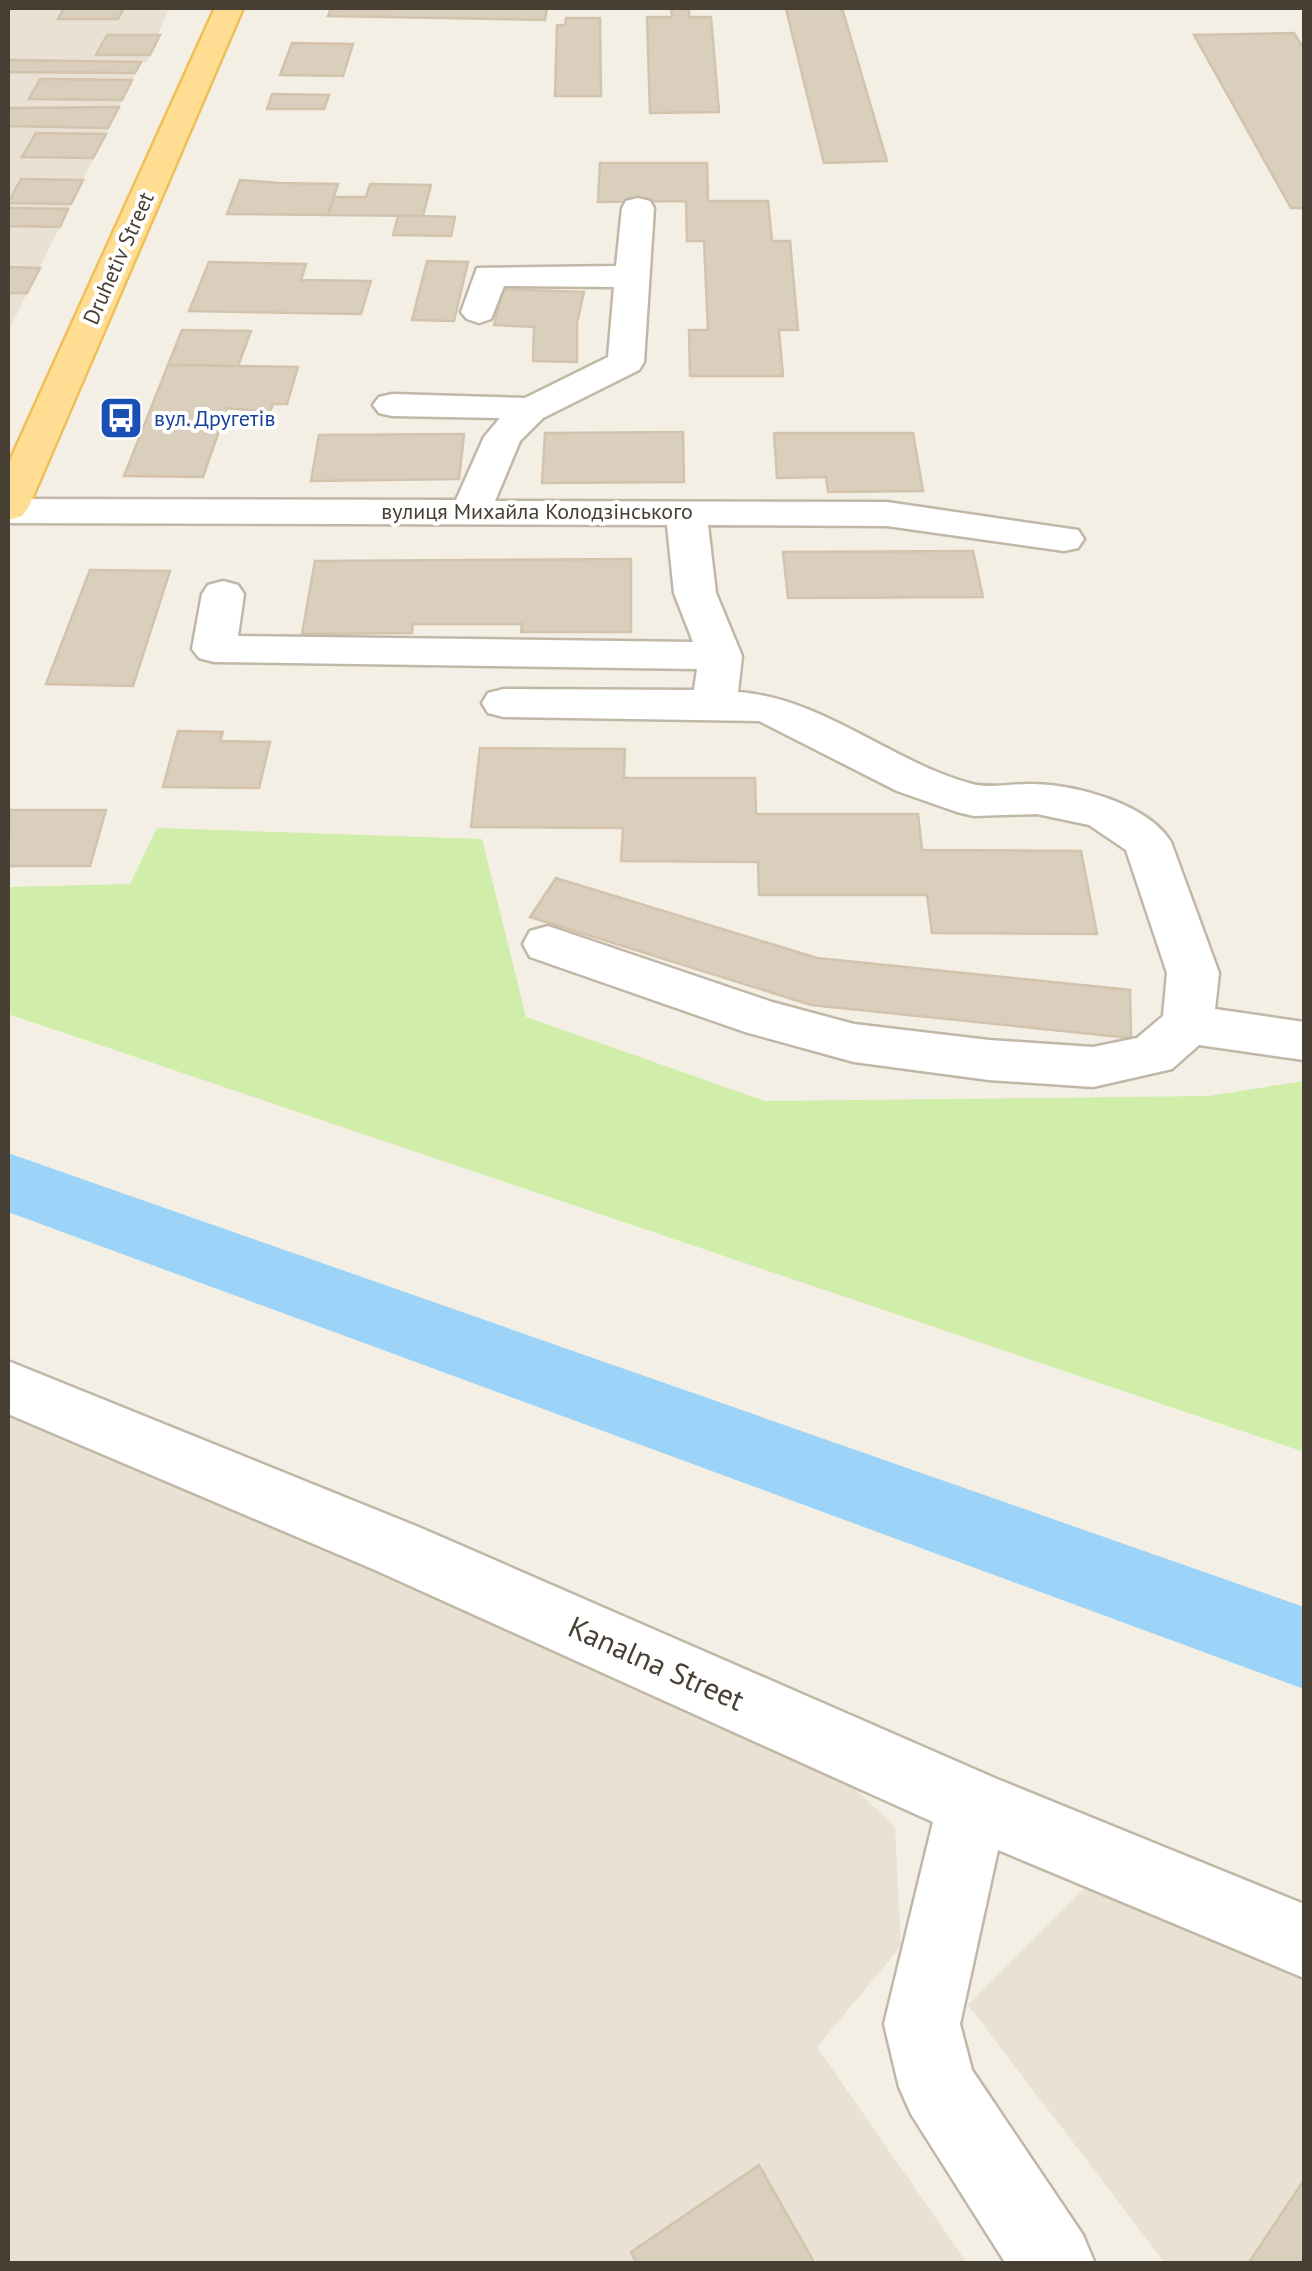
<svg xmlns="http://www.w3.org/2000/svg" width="1312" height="2271" font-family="'PT Sans',sans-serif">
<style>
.residential{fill:#e9e1d3}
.green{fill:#d0eda9}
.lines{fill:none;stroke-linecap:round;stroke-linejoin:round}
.canal{fill:#9bd4f8;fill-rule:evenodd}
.building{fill:#dacebc;stroke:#d3c3ac;stroke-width:2.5}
.minor-casing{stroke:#c1b7a7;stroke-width:5}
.major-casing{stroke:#f0bf57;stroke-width:5}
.minor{fill:#fff;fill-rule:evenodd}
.major{fill:#ffde93;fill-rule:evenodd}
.labels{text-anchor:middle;stroke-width:8;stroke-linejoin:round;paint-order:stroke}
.far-street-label{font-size:22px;fill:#483f34;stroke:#fff}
.far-transit-label{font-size:22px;fill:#164399;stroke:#fff;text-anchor:start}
.near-street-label{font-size:30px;fill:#483f34;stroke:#fff}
</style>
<rect width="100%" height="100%" fill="#f4efe5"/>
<!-- residential -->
<g class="residential">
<polygon points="8,8 169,8 150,55 147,62 141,62 8,332"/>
<polygon points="8,1410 829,1764 895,1827 901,1946 817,2047 967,2263 8,2263"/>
<polygon points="1086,1887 1304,1980 1304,2263 1165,2263 968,2005"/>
</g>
<!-- green -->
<polygon class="green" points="157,828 482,839 526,1017 765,1101 1209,1096 1304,1081 1304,1452 8,1014 8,887 130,884"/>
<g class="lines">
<!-- canal -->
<polygon class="canal" points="8,1153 1304,1607 1304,1689 8,1212"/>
</g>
<!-- building -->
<g class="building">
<polygon points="64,8 124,8 118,19 58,19"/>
<polygon points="331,8 547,8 545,20 328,16"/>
<polygon points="842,8 887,161 824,163 786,9"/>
<polygon points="671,9 689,9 689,17 711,17 719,112 650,113 647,17 672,17"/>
<polygon points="566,18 600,18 601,96 555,96 557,25 565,25"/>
<polygon points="1294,33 1304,49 1304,208 1291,208 1194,35"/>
<polygon points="107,35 160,35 150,55 96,55"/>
<polygon points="292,43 353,44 343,76 280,75"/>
<polygon points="8,60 141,62 135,73 8,72"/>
<polygon points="40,79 132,80 122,100 29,99"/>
<polygon points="272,94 329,95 324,109 267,109"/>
<polygon points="119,107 108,128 8,126 8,108"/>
<polygon points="36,133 106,134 93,158 22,157"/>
<polygon points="600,163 707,163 708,201 768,201 772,241 790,241 798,330 779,330 783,376 690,376 689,330 708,330 704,241 687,241 686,201 598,202"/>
<polygon points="21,179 83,180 71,204 8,203"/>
<polygon points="240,180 279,183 338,184 328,215 227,214"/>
<polygon points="370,184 431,185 423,216 328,215 334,197 366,197"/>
<polygon points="8,208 68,209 60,227 8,226"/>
<polygon points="398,216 423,216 455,217 451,236 393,235"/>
<polygon points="427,261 468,262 454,321 412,320"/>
<polygon points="209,262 306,264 301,280 371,281 361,314 189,311"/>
<polygon points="8,267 40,268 27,293 8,293"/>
<polygon points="503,289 584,292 577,323 577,362 533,361 534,327 494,325"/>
<polygon points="182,330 251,331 238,366 168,365"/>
<polygon points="168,365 238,366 298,367 287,404 273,404 270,412 227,408 203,477 124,476"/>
<polygon points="683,432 684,482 542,483 545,433"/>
<polygon points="774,433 913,433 923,491 828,492 826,477 777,478"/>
<polygon points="464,434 459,479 311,481 319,435"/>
<polygon points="973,551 983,597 788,598 783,552"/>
<polygon points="631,559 631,632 521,632 522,624 413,624 412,633 302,634 315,561"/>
<polygon points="90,570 170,571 133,686 46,684"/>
<polygon points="178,731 223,732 220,741 270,742 259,788 163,787"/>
<polygon points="480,748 625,749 624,778 755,778 756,814 918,814 922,850 1081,851 1097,934 932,933 927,895 759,895 758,862 621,861 623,828 471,827"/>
<polygon points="10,810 106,810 90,866 8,866"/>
<polygon points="556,878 817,958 1130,990 1131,1038 811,1005 530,917"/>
<polygon points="759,2165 815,2264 637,2264 631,2252"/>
<polygon points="1304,2180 1304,2264 1248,2264"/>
</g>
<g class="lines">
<defs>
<g id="minor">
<path d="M638 198 650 201 654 208 644 362 639 370 543 418 520 441 495 501 887 502 1078 530 1084 539 1078 548 1064 551 887 526 708 525 716 593 742 656 738 692C823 698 891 762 972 784 991 789 1014 783 1034 784 1077 785 1148 804 1171 842L1219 973 1215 1009 1304 1022V1060L1199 1045 1172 1069 1093 1087 989 1080 854 1062 745 1032 530 957 523 944 530 931 548 926 772 1002 854 1024 989 1040 1093 1047 1137 1038 1163 1016 1167 973 1126 850 1089 825 1037 814 974 816 957 812 897 791 759 721 504 717 488 713 482 703 488 693 504 689 694 690 697 669 214 662 199 658 192 649 202 594 208 585 223 581 238 585 244 594 238 636 693 642 674 593 667 525 8 523V499L456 500 484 437 500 418 392 416 379 413 373 405 379 397 392 394 525 398 608 357 614 287 504 286 491 319 479 323 467 319 461 312 477 268 616 266 622 208 626 201Z"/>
<polygon points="8,1361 421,1528 997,1779 1304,1904 1304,1978 998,1850 960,2024 972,2070 1083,2235 1095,2264 1006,2264 911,2114 899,2087 884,2024 933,1822 375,1570 8,1414"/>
</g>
<polygon id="major" points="215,8 243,8 28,508 22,516 8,520 8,465"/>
</defs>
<!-- minor casing -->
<use href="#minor" class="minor-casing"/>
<!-- major casing -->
<use href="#major" class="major-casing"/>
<!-- minor -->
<use href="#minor" class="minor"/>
<!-- major -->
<use href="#major" class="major"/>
</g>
<!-- icons -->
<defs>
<symbol id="bus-square" viewBox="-11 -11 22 22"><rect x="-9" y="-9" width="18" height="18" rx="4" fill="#1a4fb4" stroke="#fff"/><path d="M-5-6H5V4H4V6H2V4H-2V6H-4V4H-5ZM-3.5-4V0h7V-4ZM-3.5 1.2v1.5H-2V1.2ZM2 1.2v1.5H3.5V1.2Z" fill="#fff"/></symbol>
</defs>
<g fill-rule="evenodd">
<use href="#bus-square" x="96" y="393" width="50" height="50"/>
</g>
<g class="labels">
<!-- far-street labels -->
<g class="far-street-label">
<text transform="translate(118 258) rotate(-66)" y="8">Druhetiv Street</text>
<text x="537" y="519">вулиця Михайла Колодзінського</text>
</g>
<!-- far-transit labels -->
<g class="far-transit-label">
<text x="154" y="426">вул. Другетів</text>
</g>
<!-- near-street labels -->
<g class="near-street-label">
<text transform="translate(656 1664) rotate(24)" y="10">Kanalna Street</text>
</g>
</g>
<!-- border -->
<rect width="1312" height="2271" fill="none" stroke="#483f34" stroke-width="20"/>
</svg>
